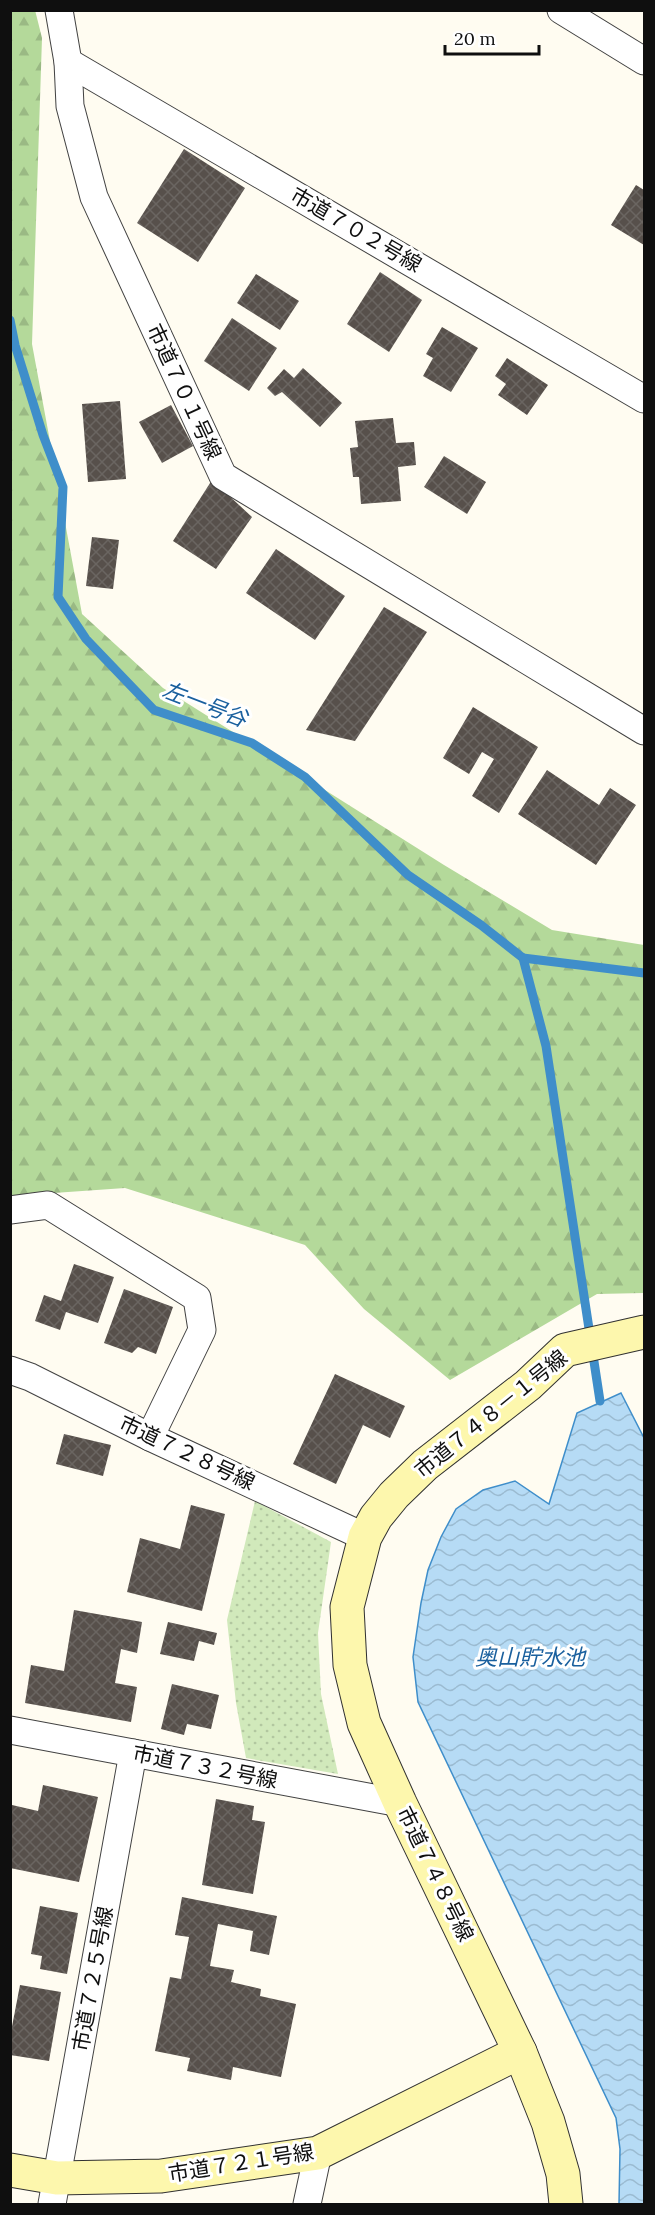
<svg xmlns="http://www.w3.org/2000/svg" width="655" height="2215" font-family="Lora,'Noto Sans JP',serif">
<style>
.grass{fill:url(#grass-dots)}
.forest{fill:url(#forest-firs)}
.water{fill:url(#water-waves);stroke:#3f8eca;stroke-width:1.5}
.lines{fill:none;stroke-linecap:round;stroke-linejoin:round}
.stream{stroke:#3f8eca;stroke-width:9}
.building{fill:url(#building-cross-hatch)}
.street-casing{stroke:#424242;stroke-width:29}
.secondary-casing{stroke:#313131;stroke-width:35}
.street{stroke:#fff;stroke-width:27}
.secondary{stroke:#fdf7ad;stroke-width:33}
.labels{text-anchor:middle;stroke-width:6;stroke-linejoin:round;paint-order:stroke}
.street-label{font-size:21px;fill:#0f0f0f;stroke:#fff}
.water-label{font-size:22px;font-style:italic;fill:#1a609e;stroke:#fff}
</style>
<defs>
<pattern id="grass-dots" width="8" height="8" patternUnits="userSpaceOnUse" patternTransform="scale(1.5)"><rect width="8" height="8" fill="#d1e9bb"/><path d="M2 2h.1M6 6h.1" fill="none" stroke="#b2c7a0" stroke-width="1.8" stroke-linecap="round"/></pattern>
<pattern id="forest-firs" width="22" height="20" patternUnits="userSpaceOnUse" patternTransform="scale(1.5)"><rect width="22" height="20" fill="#b4d99a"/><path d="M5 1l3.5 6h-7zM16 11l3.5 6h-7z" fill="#9ab984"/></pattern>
<pattern id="water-waves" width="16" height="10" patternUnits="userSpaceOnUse" patternTransform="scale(1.5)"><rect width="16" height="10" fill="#b6dbf5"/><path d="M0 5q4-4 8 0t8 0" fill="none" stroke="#9bbbd1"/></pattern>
<pattern id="building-cross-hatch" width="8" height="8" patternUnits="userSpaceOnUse" patternTransform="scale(1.5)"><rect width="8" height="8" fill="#57504b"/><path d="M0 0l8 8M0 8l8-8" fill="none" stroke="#6a6561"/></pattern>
</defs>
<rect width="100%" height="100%" fill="#fffcf1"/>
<!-- grass -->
<polygon class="grass" points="255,1501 331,1542 318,1633 321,1694 338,1774 246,1758 236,1703 227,1620"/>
<!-- forest -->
<polygon class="forest" points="35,10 42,38 32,344 82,614 163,688 444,865 552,930 644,945 644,1293 597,1294 450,1380 364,1309 305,1245 125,1188 11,1196 10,11"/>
<!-- water -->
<polygon class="water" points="621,1393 644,1438 644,2204 619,2204 620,2149 616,2118 418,1702 413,1657 421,1603 428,1570 441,1537 456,1509 483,1490 515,1481 549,1504 577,1413"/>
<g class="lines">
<!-- stream -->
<g class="stream">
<polyline points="10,320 15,345 43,435 63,487 58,597 86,639 154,710 252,743 305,777 408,875 481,925 523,958"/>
<polyline points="523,958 546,1046 600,1401"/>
<polyline points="523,958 644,973"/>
</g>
</g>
<!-- building -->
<g class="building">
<polygon points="184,149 245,188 198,262 137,223"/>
<polygon points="636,185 644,190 644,245 611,225"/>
<polygon points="380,272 422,300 389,352 347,324"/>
<polygon points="256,274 299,301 280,330 237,303"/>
<polygon points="232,318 277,348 249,391 204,361"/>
<polygon points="442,327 478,348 451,392 423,376 433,358 426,354"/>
<polygon points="507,358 548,385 527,415 498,395 506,384 495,376"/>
<polygon points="303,368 342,403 320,427 282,392 275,396 267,388 284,369 294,378"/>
<polygon points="120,401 126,479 88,482 82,404"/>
<polygon points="171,405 193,446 162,463 139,422"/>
<polygon points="393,418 396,443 414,442 416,465 398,467 401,501 361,504 359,477 353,477 350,448 358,447 355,421"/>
<polygon points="444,456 486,482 467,514 424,487"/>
<polygon points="212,480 252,517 216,569 173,541"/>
<polygon points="92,537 119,540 113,589 86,586"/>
<polygon points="276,549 345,596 315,640 246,593"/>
<polygon points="384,607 427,632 355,741 306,730"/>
<polygon points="473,707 538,747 499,813 472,796 494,759 482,752 469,774 443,758"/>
<polygon points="547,770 599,805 610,788 636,805 596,865 518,814"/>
<polygon points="74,1264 114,1277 98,1323 66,1312 60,1330 35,1321 44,1295 61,1301"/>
<polygon points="124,1289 173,1307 156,1354 138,1347 132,1353 104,1343"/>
<polygon points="335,1374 405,1406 390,1438 363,1425 336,1484 293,1464"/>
<polygon points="64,1434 111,1445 103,1476 56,1464"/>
<polygon points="191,1505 225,1514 202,1611 127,1592 140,1538 180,1549"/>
<polygon points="74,1610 142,1622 137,1653 121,1649 115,1683 137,1687 131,1722 25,1703 31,1665 64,1671"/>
<polygon points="168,1622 217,1633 214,1645 199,1641 194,1661 160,1654"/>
<polygon points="172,1684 219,1695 211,1729 187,1724 184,1735 161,1729"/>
<polygon points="43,1785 98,1797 79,1882 10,1868 10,1813 12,1805 38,1811"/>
<polygon points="216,1799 254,1806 252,1820 265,1822 253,1894 202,1885"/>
<polygon points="182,1897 277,1916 269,1955 250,1951 253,1931 218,1924 210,1966 234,1970 231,1982 261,1989 260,1996 296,2004 281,2077 233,2067 231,2080 187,2071 190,2058 155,2051 170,1977 181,1979 189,1937 175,1935"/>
<polygon points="40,1906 78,1913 67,1974 40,1969 42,1956 31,1954"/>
<polygon points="20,1985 61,1992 49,2061 10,2055 10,2037"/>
</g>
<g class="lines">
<defs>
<g id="street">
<polyline points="59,10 68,62 70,106 94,197 223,476 644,731"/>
<polyline points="561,10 644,61"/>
<polyline points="68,62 644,399"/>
<polyline points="10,1210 48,1205 197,1298 202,1330 150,1437"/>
<polyline points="10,1370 30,1377 150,1437 365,1537"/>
<polyline points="10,1730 400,1803"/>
<polyline points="52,2204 133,1753"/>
<polyline points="307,2204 318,2153"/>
</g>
<g id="secondary">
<polyline points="10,2170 57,2178 161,2176 318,2153 520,2052"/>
<polyline points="566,2204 563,2174 548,2122 520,2052 400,1803 364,1723 350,1665 347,1607 365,1537 376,1517 394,1495 425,1465 528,1385 565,1350 644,1332"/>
</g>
</defs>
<!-- street casing -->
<use href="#street" class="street-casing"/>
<!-- secondary casing -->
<use href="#secondary" class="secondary-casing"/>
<!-- street -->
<use href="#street" class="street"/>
<!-- secondary -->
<use href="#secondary" class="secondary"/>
</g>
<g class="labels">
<!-- street labels -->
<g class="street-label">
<text transform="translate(356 230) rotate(30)" y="7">市道７０２号線</text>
<text transform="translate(184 392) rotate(65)" y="7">市道７０１号線</text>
<text transform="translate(491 1414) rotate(-39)" y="7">市道７４８－１号線</text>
<text transform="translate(187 1453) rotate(25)" y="7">市道７２８号線</text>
<text transform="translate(205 1767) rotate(11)" y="7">市道７３２号線</text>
<text transform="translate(435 1874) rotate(64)" y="7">市道７４８号線</text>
<text transform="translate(93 1979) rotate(-80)" y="7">市道７２５号線</text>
<text transform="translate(241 2163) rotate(-9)" y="7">市道７２１号線</text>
</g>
<!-- water labels -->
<g class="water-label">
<text transform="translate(205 704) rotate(21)" y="8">左一号谷</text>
<text x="530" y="1665">奥山貯水池</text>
</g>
</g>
<!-- border -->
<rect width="655" height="2215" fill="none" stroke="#0f0f0f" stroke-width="24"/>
<!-- scale -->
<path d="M445 45v9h94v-9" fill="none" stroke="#0f0f0f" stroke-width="3"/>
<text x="454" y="45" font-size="18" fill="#0f0f0f" stroke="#ffffff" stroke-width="4.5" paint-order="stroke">20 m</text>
</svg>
